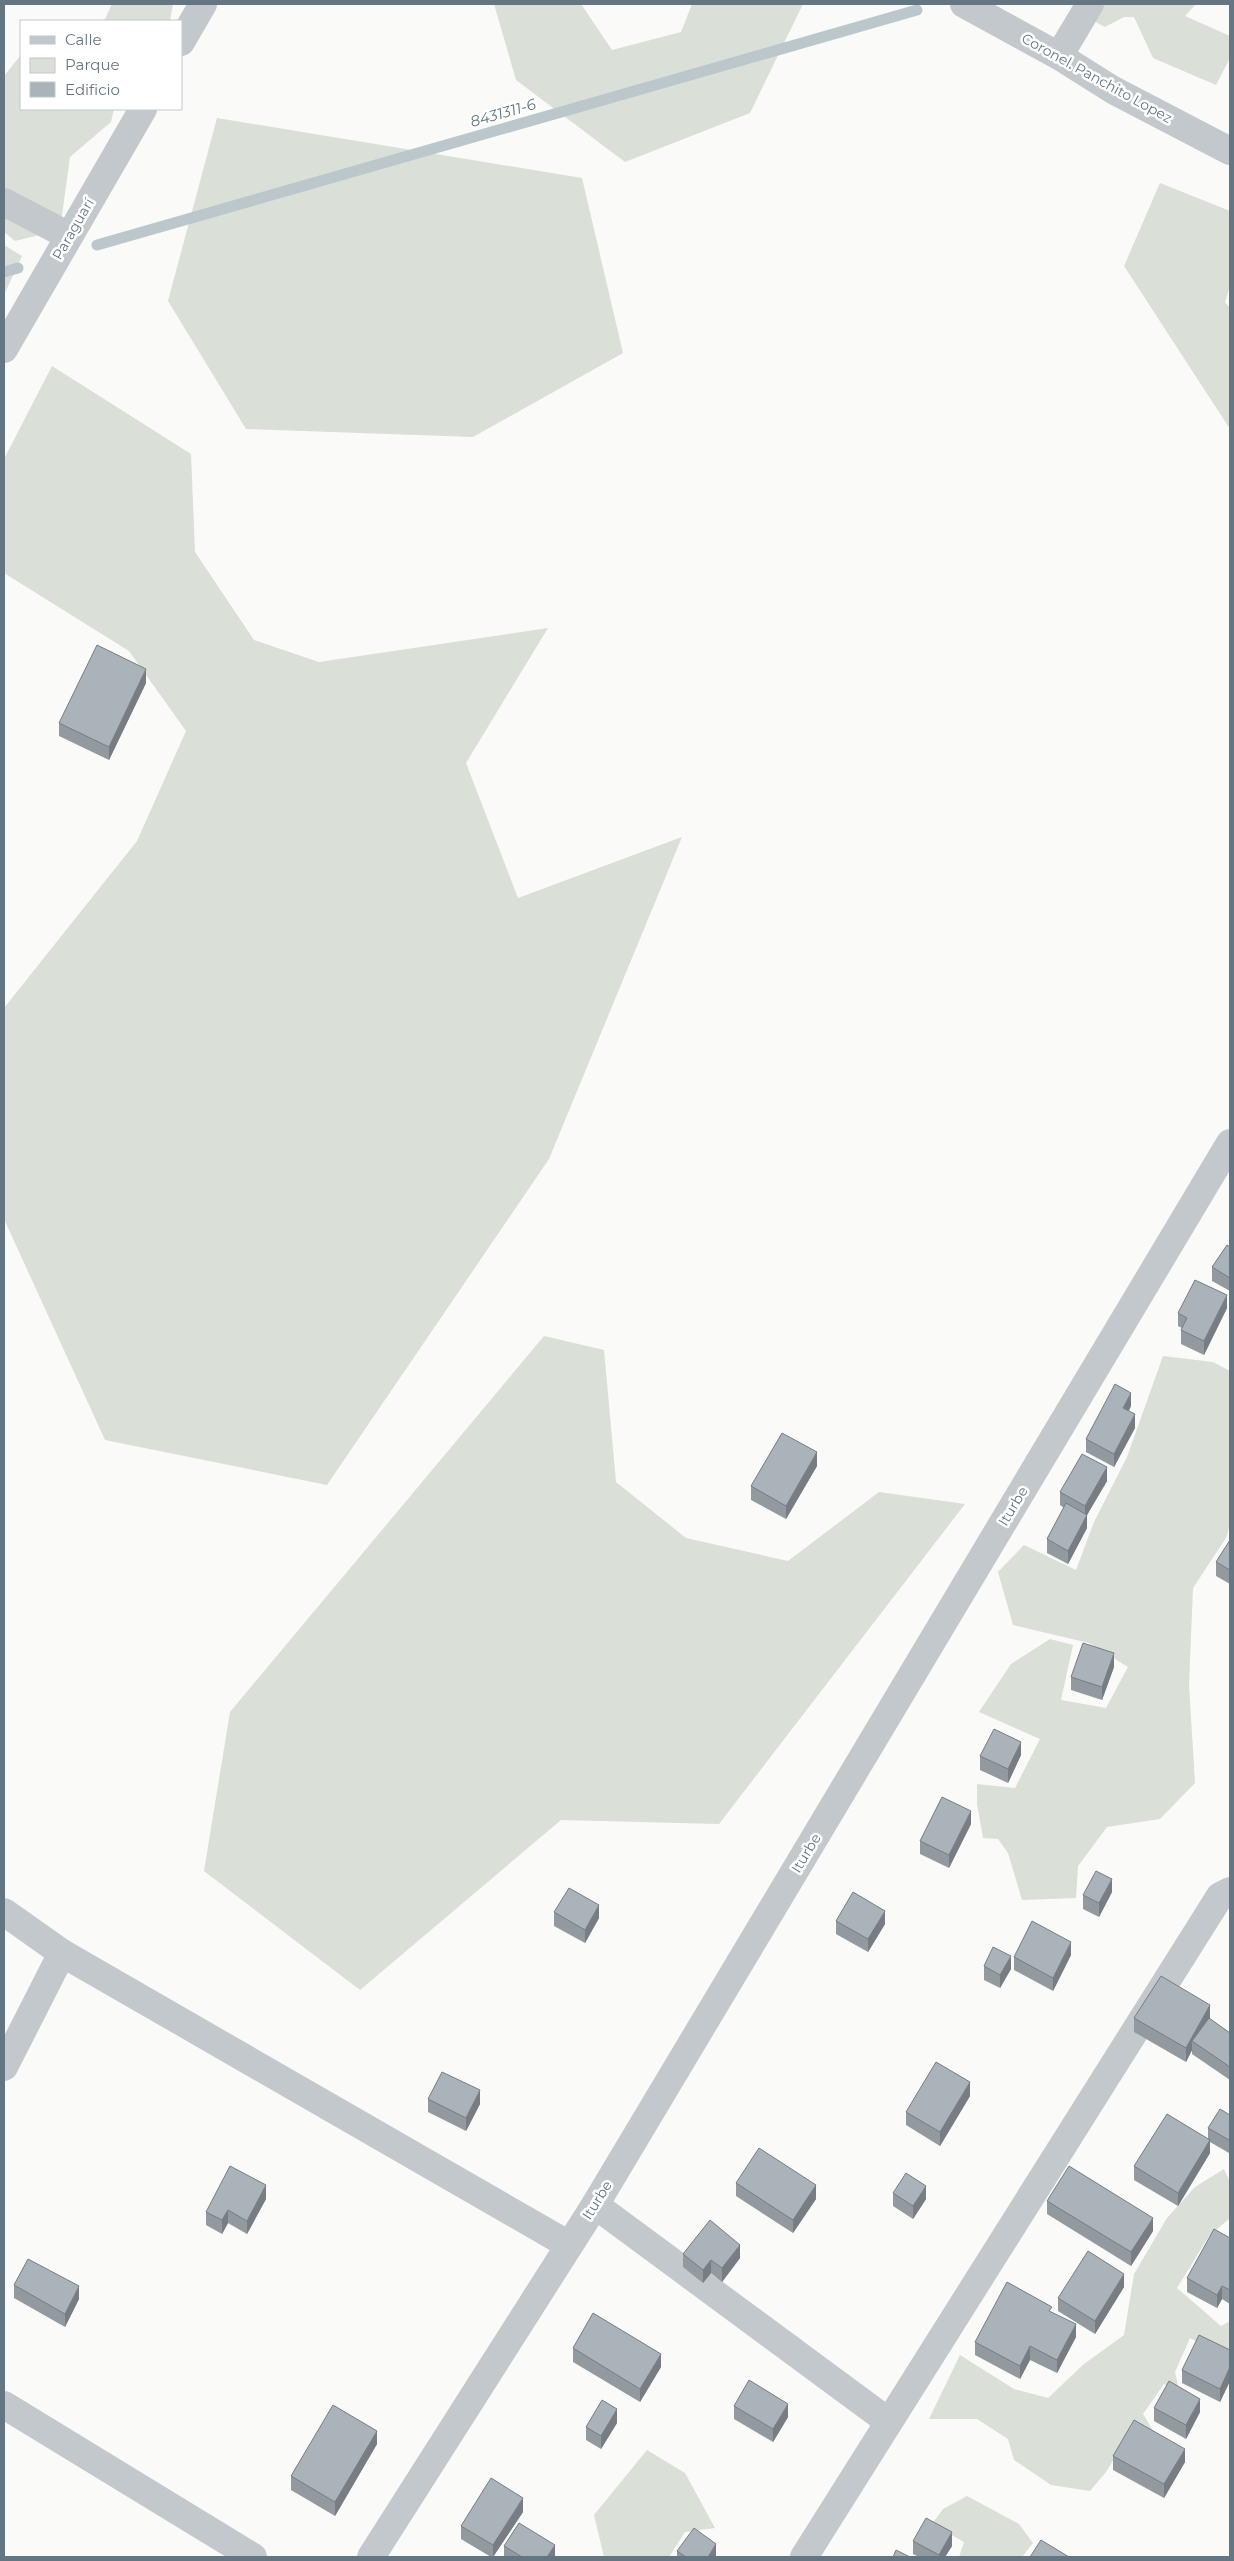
<svg xmlns="http://www.w3.org/2000/svg" width="1234" height="2561" font-family="Montserrat,sans-serif">
<style>
.green{fill:#dadfd7}
.lines{fill:none;stroke-linecap:round;stroke-linejoin:round}
.stream{stroke:#bbc7cb;stroke-width:11}
.street{stroke:#c3c8cc;stroke-width:28}
.wall{fill:#929a9f}
.shaded-wall{fill:#777d82}
.building{fill:#aab3b9;stroke:#777d82}
.labels{text-anchor:middle;stroke-width:5;stroke-linejoin:round;paint-order:stroke}
.street-label{font-size:14px;fill:#657683;stroke:#fff}
.water-label{font-size:15px;font-style:italic;fill:#60757c;stroke:#fff}
</style>
<rect width="100%" height="100%" fill="#fafaf8"/>
<!-- green -->
<g class="green">
<polygon points="112,4 173,4 170,21 104,21"/>
<polygon points="494,4 581,4 612,50 681,32 692,4 803,4 750,113 625,162 516,80"/>
<polygon points="1094,4 1196,4 1185,16 1230,36 1230,58 1216,85 1153,58 1134,17 1124,17 1105,27 1086,17"/>
<polygon points="21,55 21,109 114,109 111,122 70,157 60,230 15,241 4,232 4,76"/>
<polygon points="217,118 582,178 623,353 473,437 246,429 168,301"/>
<polygon points="1160,183 1230,211 1230,286 1225,302 1230,308 1230,429 1124,266"/>
<polygon points="4,245 22,256 4,295"/>
<polygon points="52,366 191,454 195,552 254,640 319,662 548,628 466,763 518,898 682,837 549,1159 327,1485 105,1440 4,1219 4,1008 137,841 186,731 129,651 4,573 4,459"/>
<polygon points="544,1336 604,1350 616,1482 686,1538 788,1561 879,1492 965,1504 719,1824 561,1820 360,1990 204,1871 230,1712"/>
<polygon points="1163,1356 1213,1362 1230,1371 1230,1524 1226,1538 1193,1588 1189,1685 1195,1783 1160,1819 1107,1827 1078,1866 1076,1898 1022,1900 1008,1853 998,1839 983,1838 977,1804 977,1784 1015,1788 1040,1739 979,1712 1011,1664 1050,1639 1073,1645 1061,1700 1106,1708 1128,1667 1089,1643 1013,1625 998,1572 1024,1545 1076,1570 1094,1522 1127,1457"/>
<polygon points="1224,2169 1230,2182 1230,2218 1209,2236 1177,2288 1221,2326 1230,2321 1230,2361 1190,2338 1175,2372 1180,2395 1164,2384 1143,2414 1158,2439 1134,2426 1106,2472 1090,2491 1051,2485 1014,2460 1008,2439 977,2419 929,2419 960,2355 1014,2389 1048,2398 1084,2364 1124,2335 1134,2274 1167,2218 1195,2187"/>
<polygon points="647,2450 685,2473 715,2528 685,2532 669,2557 604,2557 594,2515"/>
<polygon points="967,2496 1019,2524 1033,2543 1022,2557 959,2557 964,2542 932,2524 943,2509"/>
</g>
<g class="lines">
<!-- stream -->
<g class="stream">
<polyline points="97,245 917,10"/>
<polyline points="4,272 18,268"/>
</g>
<!-- street -->
<g class="street">
<polyline points="964,4 1059,56 1113,90 1230,151"/>
<polyline points="181,42 203,4"/>
<polyline points="1059,56 1090,4"/>
<polyline points="4,202 69,236"/>
<polyline points="4,349 143,109"/>
<polyline points="4,1912 62,1953 4,2067"/>
<polyline points="62,1953 569,2245"/>
<polyline points="595,2205 889,2422"/>
<polyline points="4,2405 253,2557"/>
<polyline points="371,2557 595,2205 1230,1143"/>
<polyline points="804,2557 1220,1896 1230,1891"/>
</g>
</g>
<!-- wall -->
<g class="wall">
<polygon points="146,683 109,760 59,736 59,723"/>
<polygon points="1230,1247 1230,1291 1212,1281 1212,1267"/>
<polygon points="1227,1308 1204,1355 1181,1344 1181,1330 1182,1328 1178,1326 1178,1313"/>
<polygon points="1131,1406 1129,1411 1135,1428 1114,1467 1086,1452 1086,1439"/>
<polygon points="817,1466 786,1519 751,1500 751,1486"/>
<polygon points="1107,1481 1087,1515 1087,1528 1068,1564 1047,1553 1047,1539 1064,1508 1060,1505 1060,1492"/>
<polygon points="1230,1540 1230,1584 1216,1576 1216,1562"/>
<polygon points="1114,1667 1102,1700 1071,1690 1071,1677"/>
<polygon points="1021,1755 1008,1783 980,1770 980,1756"/>
<polygon points="971,1824 949,1868 920,1854 920,1841"/>
<polygon points="1112,1892 1099,1917 1083,1909 1083,1895"/>
<polygon points="554,1912 599,1918 585,1943 554,1926"/>
<polygon points="836,1921 885,1924 868,1952 836,1934"/>
<polygon points="1071,1955 1053,1991 1014,1970 1014,1957"/>
<polygon points="984,1966 1011,1969 1000,1988 984,1980"/>
<polygon points="1134,2018 1210,2019 1230,2033 1230,2080 1192,2054 1192,2050 1186,2062 1134,2032"/>
<polygon points="970,2096 940,2146 906,2125 906,2112"/>
<polygon points="428,2099 480,2104 466,2131 428,2112"/>
<polygon points="1230,2115 1229,2153 1210,2142 1210,2153 1178,2206 1134,2180 1134,2166 1208,2139 1208,2128"/>
<polygon points="736,2183 816,2199 793,2233 736,2196"/>
<polygon points="893,2193 926,2199 913,2219 893,2206"/>
<polygon points="266,2199 247,2234 228,2223 222,2234 206,2225 206,2212"/>
<polygon points="1047,2201 1153,2231 1131,2266 1047,2214"/>
<polygon points="1230,2238 1230,2304 1222,2299 1217,2308 1187,2292 1187,2278"/>
<polygon points="683,2254 740,2258 722,2282 711,2273 703,2283 683,2267"/>
<polygon points="14,2285 79,2299 65,2327 14,2298"/>
<polygon points="1124,2287 1095,2334 1058,2311 1058,2298"/>
<polygon points="1052,2312 1076,2337 1057,2373 1030,2360 1020,2379 975,2355 975,2342"/>
<polygon points="573,2348 661,2367 640,2402 573,2362"/>
<polygon points="1230,2350 1230,2381 1220,2402 1182,2383 1182,2370"/>
<polygon points="734,2406 788,2417 773,2442 734,2419"/>
<polygon points="1154,2408 1200,2412 1186,2439 1154,2421"/>
<polygon points="617,2423 601,2449 586,2440 586,2427"/>
<polygon points="377,2444 335,2516 291,2490 291,2476"/>
<polygon points="1113,2456 1185,2462 1164,2498 1113,2470"/>
<polygon points="523,2512 493,2557 491,2557 461,2539 461,2526"/>
<polygon points="913,2541 952,2546 945,2557 919,2557 913,2554"/>
<polygon points="504,2546 555,2557 504,2557"/>
<polygon points="677,2551 716,2557 677,2557"/>
</g>
<!-- shaded-wall -->
<g class="shaded-wall">
<polygon points="146,669 146,683 109,760 109,747"/>
<polygon points="1227,1295 1227,1308 1204,1355 1204,1341"/>
<polygon points="1131,1393 1131,1406 1123,1421 1123,1408"/>
<polygon points="1135,1414 1135,1428 1114,1467 1114,1454"/>
<polygon points="817,1452 817,1466 786,1519 786,1506"/>
<polygon points="1107,1467 1107,1481 1087,1515 1087,1528 1068,1564 1068,1551 1085,1519 1085,1506"/>
<polygon points="1114,1653 1114,1667 1102,1700 1102,1687"/>
<polygon points="1021,1742 1021,1755 1008,1783 1008,1769"/>
<polygon points="971,1811 971,1824 949,1868 949,1855"/>
<polygon points="1112,1879 1112,1892 1099,1917 1099,1903"/>
<polygon points="599,1905 599,1918 585,1943 585,1930"/>
<polygon points="885,1911 885,1924 868,1952 868,1939"/>
<polygon points="1071,1942 1071,1955 1053,1991 1053,1978"/>
<polygon points="1011,1956 1011,1969 1000,1988 1000,1975"/>
<polygon points="1210,2005 1210,2019 1192,2041 1192,2050 1186,2062 1186,2048"/>
<polygon points="970,2082 970,2096 940,2146 940,2132"/>
<polygon points="480,2090 480,2104 466,2131 466,2118"/>
<polygon points="1230,2138 1230,2152 1229,2153 1229,2140"/>
<polygon points="1210,2140 1210,2153 1178,2206 1178,2193"/>
<polygon points="266,2185 266,2199 247,2234 247,2221"/>
<polygon points="816,2185 816,2199 793,2233 793,2220"/>
<polygon points="926,2186 926,2199 913,2219 913,2206"/>
<polygon points="228,2210 228,2223 222,2234 222,2220"/>
<polygon points="1153,2218 1153,2231 1131,2266 1131,2252"/>
<polygon points="740,2245 740,2258 722,2282 722,2268"/>
<polygon points="711,2260 711,2273 703,2283 703,2270"/>
<polygon points="1124,2274 1124,2287 1095,2334 1095,2321"/>
<polygon points="79,2286 79,2299 65,2327 65,2314"/>
<polygon points="1222,2286 1222,2299 1217,2308 1217,2295"/>
<polygon points="1076,2324 1076,2337 1057,2373 1057,2360"/>
<polygon points="1030,2346 1030,2360 1020,2379 1020,2366"/>
<polygon points="661,2354 661,2367 640,2402 640,2389"/>
<polygon points="1230,2367 1230,2381 1220,2402 1220,2389"/>
<polygon points="1200,2399 1200,2412 1186,2439 1186,2425"/>
<polygon points="788,2404 788,2417 773,2442 773,2429"/>
<polygon points="617,2409 617,2423 601,2449 601,2436"/>
<polygon points="377,2431 377,2444 335,2516 335,2502"/>
<polygon points="1185,2449 1185,2462 1164,2498 1164,2484"/>
<polygon points="523,2498 523,2512 493,2557 493,2545"/>
<polygon points="952,2532 952,2546 945,2557 939,2557 939,2555"/>
<polygon points="716,2544 716,2557 708,2557"/>
<polygon points="555,2545 555,2557 547,2557"/>
</g>
<!-- building -->
<g class="building">
<polygon points="97,645 146,669 109,747 59,723"/>
<polygon points="1227,1245 1230,1247 1230,1278 1212,1267"/>
<polygon points="1195,1280 1227,1295 1204,1341 1181,1330 1187,1318 1178,1313"/>
<polygon points="1115,1384 1131,1393 1123,1408 1135,1414 1114,1454 1086,1439"/>
<polygon points="782,1433 817,1452 786,1506 751,1486"/>
<polygon points="1082,1454 1107,1467 1085,1506 1060,1492"/>
<polygon points="1066,1503 1087,1515 1068,1551 1047,1539"/>
<polygon points="1230,1540 1230,1570 1216,1562"/>
<polygon points="1083,1643 1114,1653 1102,1687 1071,1677"/>
<polygon points="994,1729 1021,1742 1008,1769 980,1756"/>
<polygon points="942,1797 971,1811 949,1855 920,1841"/>
<polygon points="1096,1871 1112,1879 1099,1903 1083,1895"/>
<polygon points="569,1888 599,1905 585,1930 554,1912"/>
<polygon points="853,1892 885,1911 868,1939 836,1921"/>
<polygon points="1032,1921 1071,1942 1053,1978 1014,1957"/>
<polygon points="993,1947 1011,1956 1000,1975 984,1966"/>
<polygon points="1161,1976 1210,2005 1186,2048 1134,2018"/>
<polygon points="1209,2018 1230,2033 1230,2067 1192,2041"/>
<polygon points="936,2062 970,2082 940,2132 906,2112"/>
<polygon points="442,2072 480,2090 466,2118 428,2099"/>
<polygon points="1220,2109 1230,2115 1230,2138 1229,2140 1208,2128"/>
<polygon points="1167,2114 1210,2140 1178,2193 1134,2166"/>
<polygon points="759,2148 816,2185 793,2220 736,2183"/>
<polygon points="230,2166 266,2185 247,2221 228,2210 222,2220 206,2212"/>
<polygon points="1069,2166 1153,2218 1131,2252 1047,2201"/>
<polygon points="906,2173 926,2186 913,2206 893,2193"/>
<polygon points="710,2220 740,2245 722,2268 711,2260 703,2270 683,2254"/>
<polygon points="1214,2229 1230,2238 1230,2290 1222,2286 1217,2295 1187,2278"/>
<polygon points="1088,2251 1124,2274 1095,2321 1058,2298"/>
<polygon points="28,2259 79,2286 65,2314 14,2285"/>
<polygon points="1007,2282 1052,2307 1049,2311 1076,2324 1057,2360 1030,2346 1020,2366 975,2342"/>
<polygon points="593,2313 661,2354 640,2389 573,2348"/>
<polygon points="1199,2335 1230,2350 1230,2367 1220,2389 1182,2370"/>
<polygon points="749,2380 788,2404 773,2429 734,2406"/>
<polygon points="1169,2381 1200,2399 1186,2425 1154,2408"/>
<polygon points="602,2400 617,2409 601,2436 586,2427"/>
<polygon points="333,2405 377,2431 335,2502 291,2476"/>
<polygon points="1134,2420 1185,2449 1164,2484 1113,2456"/>
<polygon points="491,2478 523,2498 493,2545 461,2526"/>
<polygon points="926,2518 952,2532 939,2555 913,2541"/>
<polygon points="519,2523 555,2545 547,2557 522,2557 504,2546"/>
<polygon points="694,2528 716,2544 708,2557 686,2557 677,2551"/>
<polygon points="1041,2540 1069,2557 1030,2557"/>
<polygon points="896,2550 910,2557 893,2557"/>
</g>
<g class="labels">
<!-- street labels -->
<g class="street-label">
<text transform="translate(1097 78) rotate(29)" y="5">Coronel. Panchito Lopez</text>
<text transform="translate(73 229) rotate(-60)" y="5">Paraguarí</text>
<text transform="translate(1013 1506) rotate(-59)" y="5">Iturbe</text>
<text transform="translate(806 1853) rotate(-59)" y="5">Iturbe</text>
<text transform="translate(597 2200) rotate(-58)" y="5">Iturbe</text>
</g>
<!-- water labels -->
<g class="water-label">
<text transform="translate(503 113) rotate(-16)" y="5">8431311-6</text>
</g>
</g>
<!-- border -->
<rect width="1234" height="2561" fill="none" stroke="#657683" stroke-width="10"/>
<!-- legend -->
<rect x="20" y="20" width="162" height="90" fill="#ffffff" stroke="#c1c8cd"/>
<rect x="30" y="36" width="25" height="8" fill="#c3c8cc" stroke="#c1c8cd"/>
<text x="65" y="45" font-size="15" fill="#657683">Calle</text>
<rect x="30" y="58" width="25" height="15" fill="#dadfd7" stroke="#c1c8cd"/>
<text x="65" y="70" font-size="15" fill="#657683">Parque</text>
<rect x="30" y="82" width="25" height="15" fill="#aab3b9" stroke="#c1c8cd"/>
<text x="65" y="95" font-size="15" fill="#657683">Edificio</text>
</svg>
